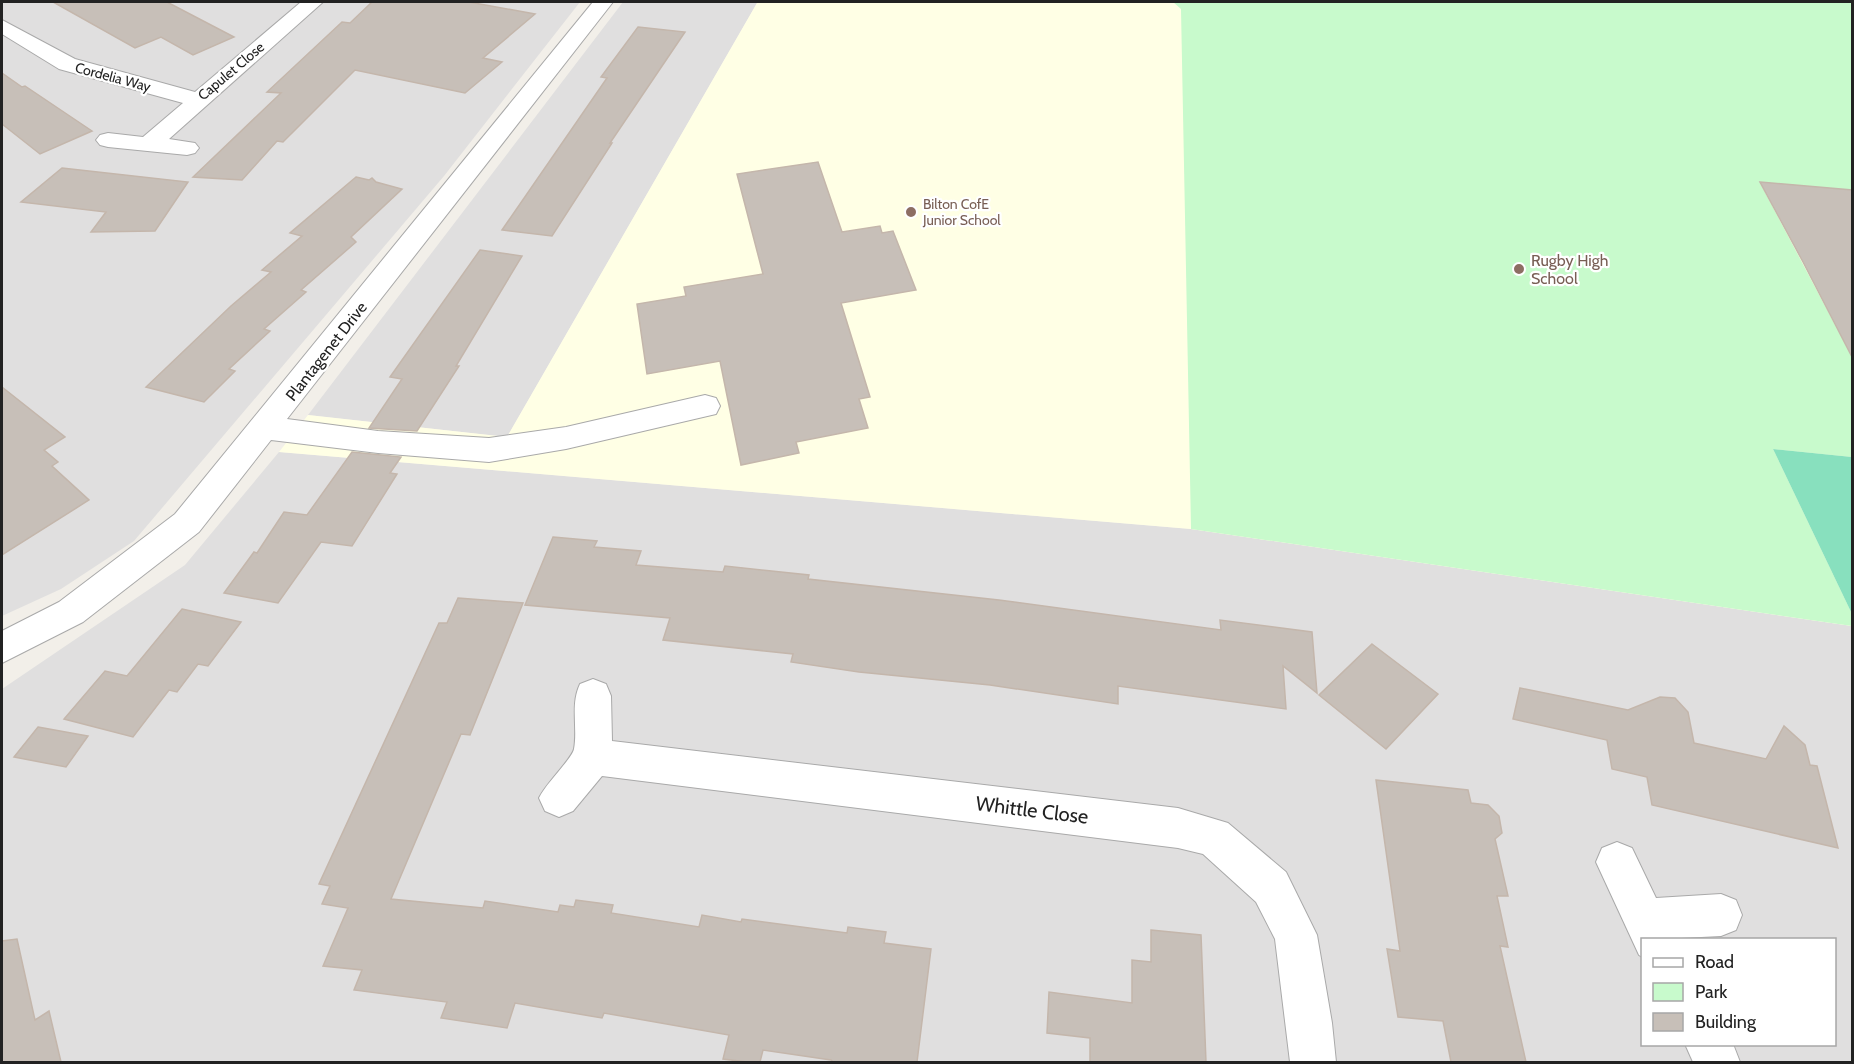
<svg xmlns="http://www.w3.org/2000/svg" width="1854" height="1064" font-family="Cabin,sans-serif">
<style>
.residential{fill:#e0dfdf;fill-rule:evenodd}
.education{fill:#ffffe5}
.park{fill:#c8facc}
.pitch{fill:#88e0be}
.building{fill:#c7bfb8;stroke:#c4b6ab;stroke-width:1.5}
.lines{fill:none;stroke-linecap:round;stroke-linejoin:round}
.minor-casing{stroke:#a9a9a9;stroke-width:2}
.minor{fill:#fff;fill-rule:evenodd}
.education-dot{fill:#8d6e63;stroke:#fff;stroke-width:2}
.labels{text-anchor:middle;stroke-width:4.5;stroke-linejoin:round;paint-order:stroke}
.far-street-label{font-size:14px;fill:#222;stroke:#fff}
.far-education-label{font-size:14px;fill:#785e54;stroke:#fff;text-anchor:start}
.education-label{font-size:16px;fill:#785e54;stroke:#fff;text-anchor:start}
.street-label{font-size:16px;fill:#222;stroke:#fff}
.near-street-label{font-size:20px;fill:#222;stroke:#fff}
</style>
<rect width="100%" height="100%" fill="#f2efe9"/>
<!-- residential -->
<g class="residential">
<polygon points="2,2 580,2 444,176 134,541 61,589 2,616"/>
<polygon points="623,2 772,2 757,3 507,437 308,415"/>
<path d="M279 452 1191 529 1852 626V1062H2V689L185 565ZM1642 940H1834V1044H1642Z"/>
</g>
<!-- education -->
<polygon class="education" points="772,2 1852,2 1852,626 1191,529 279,452 308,415 507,437 757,3"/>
<!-- park -->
<polygon class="park" points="1173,2 1852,2 1852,190 1760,183 1852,357 1852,457 1773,449 1852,614 1852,626 1191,529 1181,9"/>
<!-- pitch -->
<polygon class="pitch" points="1773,449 1852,457 1852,614"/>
<!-- building -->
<g class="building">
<polygon points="53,2 167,2 234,37 193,55 161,37 135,48"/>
<polygon points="372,2 469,2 535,14 483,58 502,62 465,93 355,70 283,142 277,141 242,180 193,177 281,93 267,92 342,22 350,23"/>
<polygon points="638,27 685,32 610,143 612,143 552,236 502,230 607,78 601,77"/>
<polygon points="2,73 22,87 25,86 92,131 40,154 2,124"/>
<polygon points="818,162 842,232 880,226 882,233 893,231 916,290 841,303 870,397 859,399 868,428 796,442 799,453 741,465 720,361 647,374 637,304 686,296 684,287 763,274 737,174"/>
<polygon points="62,168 188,182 155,231 91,232 106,212 21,202"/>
<polygon points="356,177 369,180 372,178 376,182 402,189 351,237 356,242 301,290 306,292 264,329 270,331 229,369 235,371 204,402 146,387 231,306 271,272 262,270 302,236 290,233"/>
<polygon points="1760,182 1852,190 1852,357 1803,262"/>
<polygon points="480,250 522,256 456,366 459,366 417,431 369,428 402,379 390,377"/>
<polygon points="2,387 65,437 44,450 58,462 52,466 89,500 2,555"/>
<polygon points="352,452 401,457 390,473 397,474 352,546 321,542 278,603 224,593 254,552 257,553 284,512 307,515"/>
<polygon points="553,537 597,541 594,547 641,551 636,565 723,572 725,566 809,575 808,579 999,600 1221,630 1220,620 1312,632 1317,693 1283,666 1286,709 1118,686 1118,704 990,685 859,672 791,662 793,654 663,640 670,618 525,605"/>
<polygon points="458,598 523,603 470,735 461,734 391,899 483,908 485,901 558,912 560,905 574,907 576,900 613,905 611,913 699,927 702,915 741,922 742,919 847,933 848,927 886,932 884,943 931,949 917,1062 833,1062 831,1060 763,1050 760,1062 747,1062 723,1059 729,1035 604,1013 602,1018 515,1003 507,1028 441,1018 447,1002 354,990 362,970 323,966 348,908 322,904 330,886 319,884 439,623 447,623"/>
<polygon points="182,609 241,622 208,666 198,664 177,692 169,690 133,737 64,719 105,671 127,676"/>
<polygon points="1372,644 1438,694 1386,749 1319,695"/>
<polygon points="1520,688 1628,710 1660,697 1675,698 1688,712 1694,743 1766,759 1784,726 1805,745 1810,765 1817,766 1838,848 1652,805 1647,777 1612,769 1607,740 1513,719"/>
<polygon points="38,727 88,736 66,767 14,757"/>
<polygon points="1376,780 1468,790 1471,803 1488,805 1499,816 1502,833 1495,839 1508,896 1497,896 1508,947 1500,946 1526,1062 1451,1062 1443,1021 1398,1017 1387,949 1400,951"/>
<polygon points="1151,930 1201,935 1206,1062 1090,1062 1090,1038 1047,1033 1049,992 1132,1003 1132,960 1151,962"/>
<polygon points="17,939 35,1020 49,1011 61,1062 2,1062 2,941"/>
</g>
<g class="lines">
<defs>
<g id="minor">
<polygon points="301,2 323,2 169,139 195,143 199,148 195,153 187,155 108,147 100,145 96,140 100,135 108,133 143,137 183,103 59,69 2,34 2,20 75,59 195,92"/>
<polygon points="593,2 613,2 287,419 378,431 489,438 566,427 705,395 716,398 720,406 716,414 566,449 489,462 378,453 271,440 199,532 83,622 2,663 2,631 59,602 175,514"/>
<path d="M593 679 606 684 611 696 612 741 1178 808 1228 823 1286 872 1317 935 1332 1023 1336 1062H1290L1275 939 1256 902 1203 854 1178 848 602 776 573 811 559 817 545 811 539 798C546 783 572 759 574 749 578 727 570 705 580 684Z"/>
<polygon points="1617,842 1632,848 1656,898 1721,894 1736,900 1742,915 1736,930 1721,936 1642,940 1642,957 1639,955 1596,862 1602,848"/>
<polygon points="1685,1044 1733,1044 1740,1062 1693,1062"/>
</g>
</defs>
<!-- minor casing -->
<use href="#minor" class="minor-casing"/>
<!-- minor -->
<use href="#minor" class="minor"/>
</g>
<!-- markers -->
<g class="education-dot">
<circle cx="911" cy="212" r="6"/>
<circle cx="1519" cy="269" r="6"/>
</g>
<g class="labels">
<!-- far-street labels -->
<g class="far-street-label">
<text transform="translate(231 71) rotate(-40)" y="5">Capulet Close</text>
<text transform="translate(113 77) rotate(15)" y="5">Cordelia Way</text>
</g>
<!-- far-education labels -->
<g class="far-education-label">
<text x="923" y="209">Bilton CofE<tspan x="923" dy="16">Junior School</tspan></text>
</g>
<!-- education labels -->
<g class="education-label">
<text x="1531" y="266">Rugby High<tspan x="1531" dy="18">School</tspan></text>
</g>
<!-- street labels -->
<g class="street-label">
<text transform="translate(326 351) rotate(-52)" y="6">Plantagenet Drive</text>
</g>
<!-- near-street labels -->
<g class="near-street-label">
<text transform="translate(1032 810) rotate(7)" y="7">Whittle Close</text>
</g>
</g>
<!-- border -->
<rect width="1854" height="1064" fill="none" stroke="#222222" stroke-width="6"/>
<!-- legend -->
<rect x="1641" y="938" width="195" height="108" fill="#ffffff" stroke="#a7a7a7" stroke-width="1.5"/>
<rect x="1653" y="958" width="30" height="9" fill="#ffffff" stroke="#a7a7a7" stroke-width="1.5"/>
<text x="1695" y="968" font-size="18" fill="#222222">Road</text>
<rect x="1653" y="983" width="30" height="18" fill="#c8facc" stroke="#a7a7a7" stroke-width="1.5"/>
<text x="1695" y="998" font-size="18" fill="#222222">Park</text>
<rect x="1653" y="1013" width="30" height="18" fill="#c7bfb8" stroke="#a7a7a7" stroke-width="1.5"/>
<text x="1695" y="1028" font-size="18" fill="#222222">Building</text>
</svg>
